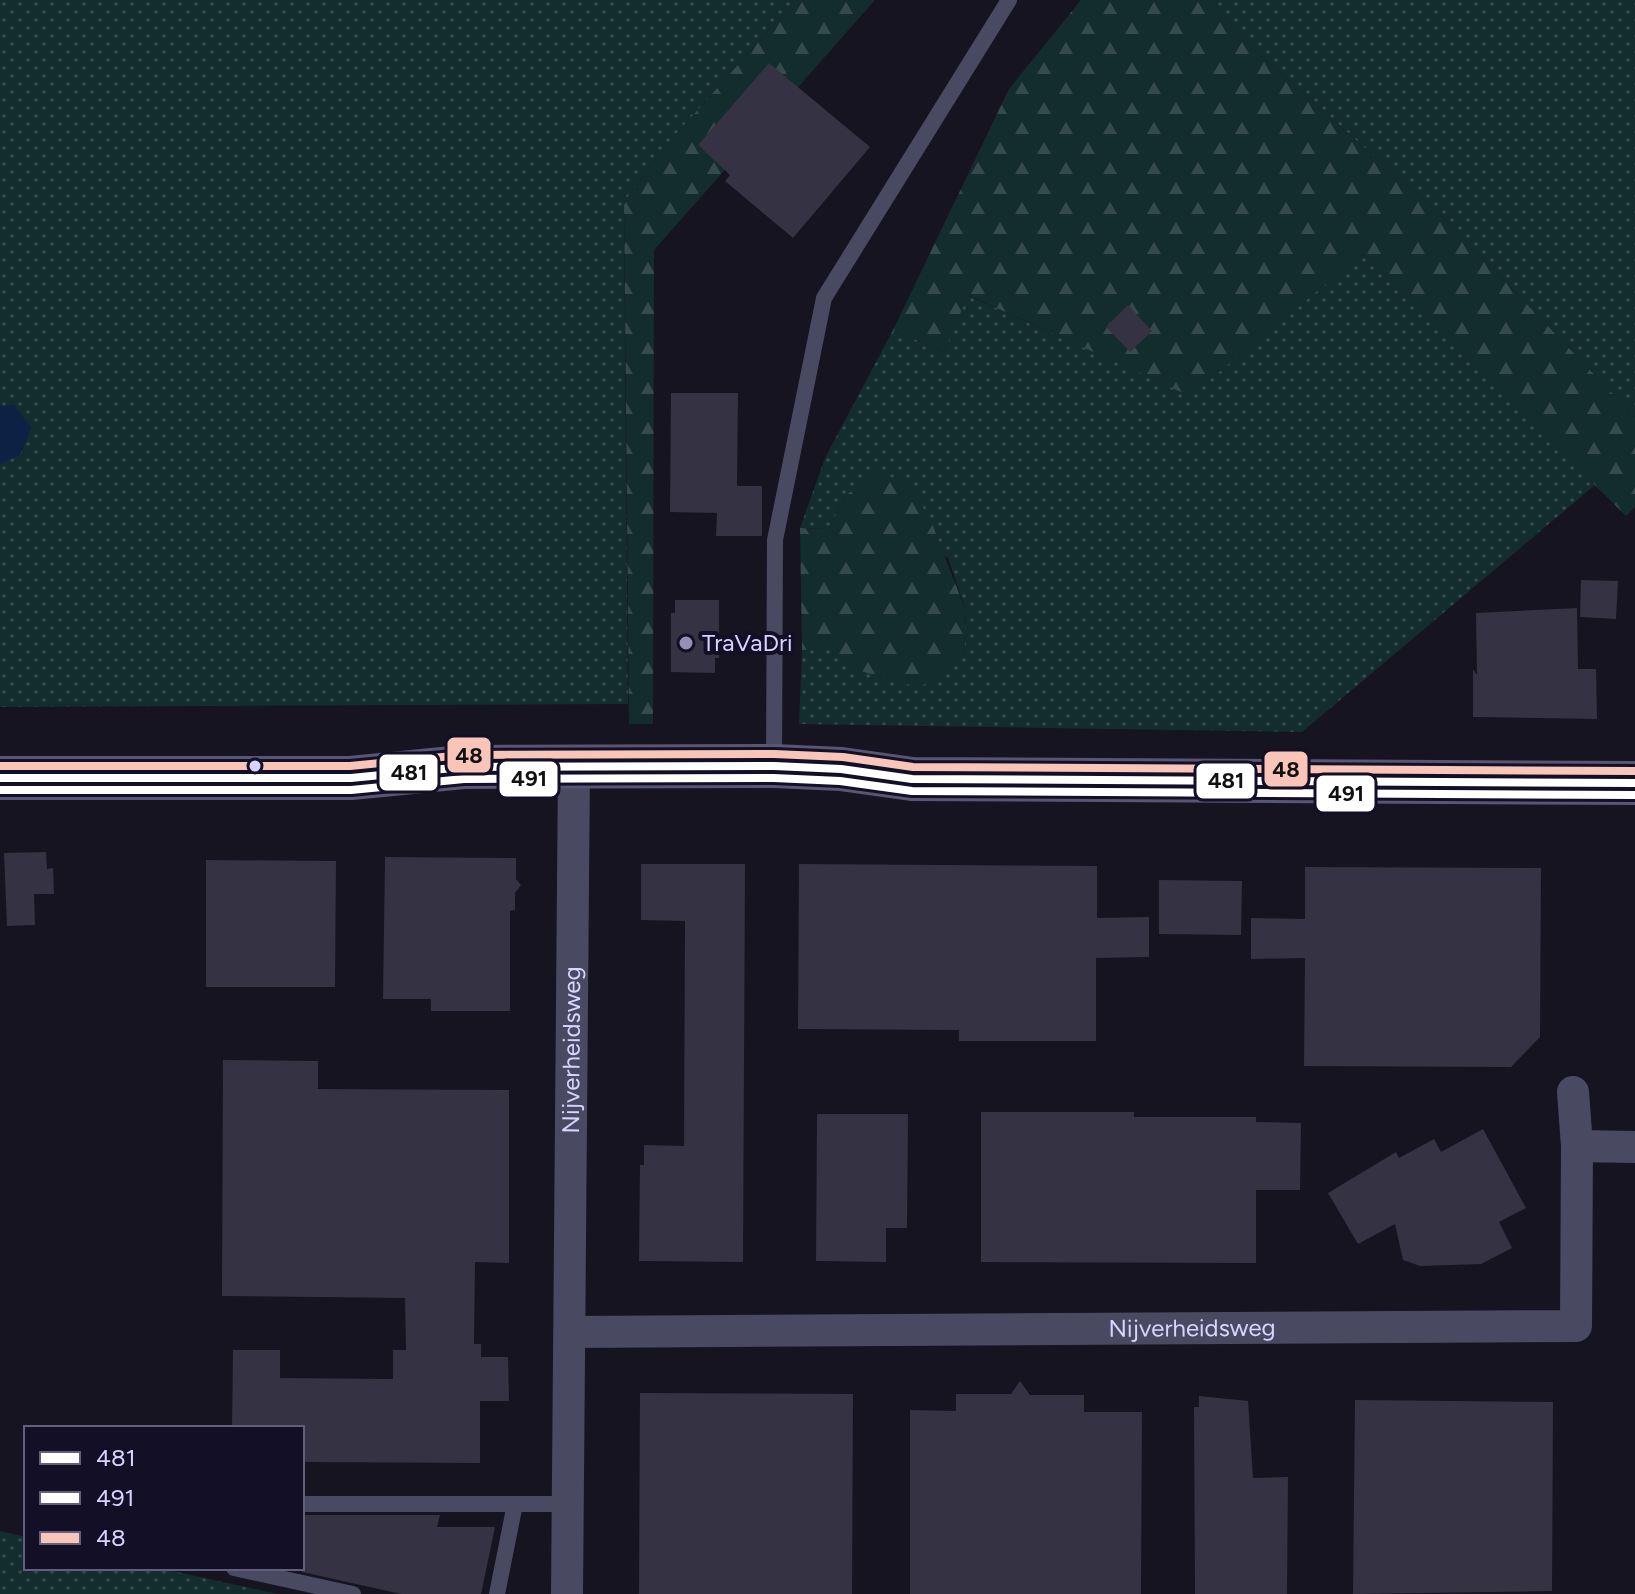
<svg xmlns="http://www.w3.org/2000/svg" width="1635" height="1594" font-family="Figtree,sans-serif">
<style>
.grass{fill:url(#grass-dots)}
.forest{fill:url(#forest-firs)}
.water{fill:#0d2144}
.building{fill:#343243}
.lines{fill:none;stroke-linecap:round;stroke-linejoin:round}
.service{stroke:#4a4962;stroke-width:16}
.minor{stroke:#4a4962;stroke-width:32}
.secondary{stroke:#575674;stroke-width:44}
.bus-1-casing{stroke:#130f26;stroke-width:14}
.bus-2-casing{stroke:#130f26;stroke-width:14}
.bus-3-casing{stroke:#130f26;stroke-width:14}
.bus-1{stroke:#fff;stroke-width:8}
.bus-2{stroke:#fff;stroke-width:8}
.bus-3{stroke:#f9c5b8;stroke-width:8}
.poi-dot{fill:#9591b1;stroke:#130f26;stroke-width:3}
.bus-dot{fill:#d9d4ff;stroke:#130f26;stroke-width:3}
.labels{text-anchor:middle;stroke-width:8;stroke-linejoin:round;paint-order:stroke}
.poi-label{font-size:24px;fill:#d9d4ff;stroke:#130f26;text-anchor:start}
.street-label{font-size:24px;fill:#d9d4ff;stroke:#130f26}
.line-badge{stroke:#130f26;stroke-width:3}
.pale-badge-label{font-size:22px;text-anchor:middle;font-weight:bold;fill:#111}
</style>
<defs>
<pattern id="grass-dots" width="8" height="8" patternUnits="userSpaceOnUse" patternTransform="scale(2)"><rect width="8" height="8" fill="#132c2d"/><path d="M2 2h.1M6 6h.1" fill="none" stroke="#354a4c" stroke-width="1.8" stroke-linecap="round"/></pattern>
<pattern id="forest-firs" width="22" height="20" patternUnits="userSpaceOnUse" patternTransform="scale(2)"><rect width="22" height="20" fill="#132c2d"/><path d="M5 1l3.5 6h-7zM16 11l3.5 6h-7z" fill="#354a4c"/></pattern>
</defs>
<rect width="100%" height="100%" fill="#161421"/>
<!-- grass -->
<g class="grass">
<polygon points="0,0 796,0 668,143 624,202 628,704 0,707"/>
<polygon points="1213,0 1635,0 1635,417 1445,219 1240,37"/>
<polygon points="1362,254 1595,485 1302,732 799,724 802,650 834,648 857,670 964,655 966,611 948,558 845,496 829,529 800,528 825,458 893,330 944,352 967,295 1190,395"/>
<polygon points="0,1531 26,1537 26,1568 159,1568 278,1594 0,1594"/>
</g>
<!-- forest -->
<g class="forest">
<polygon points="796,0 875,0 654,250 653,724 629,724 624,202 668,143"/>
<polygon points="1081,0 1213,0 1240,37 1445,219 1635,417 1635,507 1626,516 1362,254 1190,396 968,295 944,352 893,330 1009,89"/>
<polygon points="877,472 909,484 931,521 966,611 964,656 933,681 917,687 857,670 834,649 802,650 800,528 829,529 845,496"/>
</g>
<!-- water -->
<polygon class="water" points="14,405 31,428 20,455 0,464 0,406"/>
<!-- building -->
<g class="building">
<polygon points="769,63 870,147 793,238 725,181 730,175 698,145"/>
<polygon points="1128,305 1152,331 1130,352 1106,327"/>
<polygon points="671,393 738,393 737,486 762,486 762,536 716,536 717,513 670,512"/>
<polygon points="1581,580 1618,581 1616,619 1580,617"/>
<polygon points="675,600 719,600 719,658 715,658 715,673 671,672 671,613 675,613"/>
<polygon points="1577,608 1578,669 1596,669 1597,719 1473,717 1473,669 1477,675 1476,613"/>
<polygon points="46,852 47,869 53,868 54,894 34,894 35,925 7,926 4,853"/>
<polygon points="385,857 516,858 516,879 521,885 515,893 515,910 510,911 510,1011 431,1011 431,999 383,999"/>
<polygon points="206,860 336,861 335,987 206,987"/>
<polygon points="641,864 745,864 743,1262 639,1261 640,1165 644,1165 644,1145 684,1146 685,921 641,920"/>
<polygon points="799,864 1097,866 1097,918 1149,917 1149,957 1096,958 1096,1041 959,1041 959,1030 798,1029"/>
<polygon points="1305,867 1541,868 1540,1037 1511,1067 1304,1066 1305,958 1251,959 1251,918 1305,919"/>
<polygon points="1159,880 1242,881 1241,935 1159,934"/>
<polygon points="223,1060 318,1061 318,1089 509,1090 509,1263 475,1262 474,1344 481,1344 481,1357 508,1357 509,1401 480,1401 480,1463 302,1462 302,1428 232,1428 233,1350 280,1350 280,1378 393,1379 393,1350 406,1350 405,1298 222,1296"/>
<polygon points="981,1112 1134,1112 1134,1117 1256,1117 1256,1122 1301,1123 1300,1190 1256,1190 1256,1263 981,1262"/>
<polygon points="817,1114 908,1114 907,1228 886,1228 886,1262 816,1261"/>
<polygon points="1483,1129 1526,1208 1499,1222 1512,1248 1481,1264 1420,1266 1403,1260 1395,1224 1358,1244 1328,1193 1396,1152 1399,1158 1434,1139 1441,1152"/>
<polygon points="1020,1381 1030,1395 1084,1395 1084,1412 1142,1412 1141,1594 910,1594 910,1410 956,1411 956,1394 1011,1394"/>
<polygon points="640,1393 853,1394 852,1594 639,1594"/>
<polygon points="1199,1396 1248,1401 1253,1478 1288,1477 1287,1594 1195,1594 1194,1407 1199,1407"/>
<polygon points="1355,1400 1553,1402 1552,1591 1353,1594"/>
<polygon points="302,1515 440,1515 437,1527 495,1527 481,1594 401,1594 302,1572"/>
</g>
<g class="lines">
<!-- service -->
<g class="service">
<polyline points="774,765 775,540 824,298 1009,0"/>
<polyline points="302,1504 569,1504"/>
<polyline points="234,1568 353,1594"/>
<polyline points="497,1594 515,1504"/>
</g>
<!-- minor -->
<g class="minor">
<polyline points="1577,1146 1635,1147"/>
<path id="s1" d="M572 1332 1576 1326 1577 1146 1573 1092"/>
<path id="s2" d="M567 1594 574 766"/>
</g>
<!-- secondary -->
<polyline class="secondary" points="0,778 351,778 463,767 774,766 841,769 912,779 1635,783"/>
<defs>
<polyline id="bus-1" points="0,778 351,778 463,767 774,766 841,769 912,779 1635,783"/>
<polyline id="bus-2" points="0,790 351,790 464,779 774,778 840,781 912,791 1635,795"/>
<polyline id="bus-3" points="0,766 350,766 463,755 774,754 843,757 913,767 1635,771"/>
</defs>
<!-- bus-1 casing -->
<use href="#bus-1" class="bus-1-casing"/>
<!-- bus-2 casing -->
<use href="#bus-2" class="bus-2-casing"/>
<!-- bus-3 casing -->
<use href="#bus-3" class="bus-3-casing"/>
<!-- bus-1 -->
<use href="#bus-1" class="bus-1"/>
<!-- bus-2 -->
<use href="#bus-2" class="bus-2"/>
<!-- bus-3 -->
<use href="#bus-3" class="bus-3"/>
</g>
<!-- markers -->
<circle class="poi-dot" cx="686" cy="643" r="8"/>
<circle class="bus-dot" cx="255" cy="766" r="7"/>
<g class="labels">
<!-- poi labels -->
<g class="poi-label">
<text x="702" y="651">TraVaDri</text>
</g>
<!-- street labels -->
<g class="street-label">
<text dy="8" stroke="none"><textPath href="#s2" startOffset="544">Nijverheidsweg</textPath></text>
<text dy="8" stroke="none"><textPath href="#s1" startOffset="620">Nijverheidsweg</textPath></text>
</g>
</g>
<g class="line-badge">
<rect x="446" y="736" width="46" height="38" rx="8" fill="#f9c5b8"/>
<rect x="1263" y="750" width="46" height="38" rx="8" fill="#f9c5b8"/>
<rect x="378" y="753" width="61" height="39" rx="8" fill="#fff"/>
<rect x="498" y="760" width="61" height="38" rx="8" fill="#fff"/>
<rect x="1195" y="762" width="61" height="38" rx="8" fill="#fff"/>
<rect x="1315" y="774" width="61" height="39" rx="8" fill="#fff"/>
</g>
<g class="pale-badge-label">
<text x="469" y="763">48</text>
<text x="1286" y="777">48</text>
<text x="409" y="780">481</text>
<text x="529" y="786">491</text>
<text x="1226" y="788">481</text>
<text x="1346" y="801">491</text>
</g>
<!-- legend -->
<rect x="24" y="1426" width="280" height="144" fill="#130f26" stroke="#625e7d" stroke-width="2"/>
<rect x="40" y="1452" width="40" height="12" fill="#ffffff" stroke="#625e7d" stroke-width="2"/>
<text x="96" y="1466" font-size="24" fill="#d9d4ff">481</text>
<rect x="40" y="1492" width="40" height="12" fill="#ffffff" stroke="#625e7d" stroke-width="2"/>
<text x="96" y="1506" font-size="24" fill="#d9d4ff">491</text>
<rect x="40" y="1532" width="40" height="12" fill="#f9c5b8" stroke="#625e7d" stroke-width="2"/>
<text x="96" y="1546" font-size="24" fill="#d9d4ff">48</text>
</svg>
